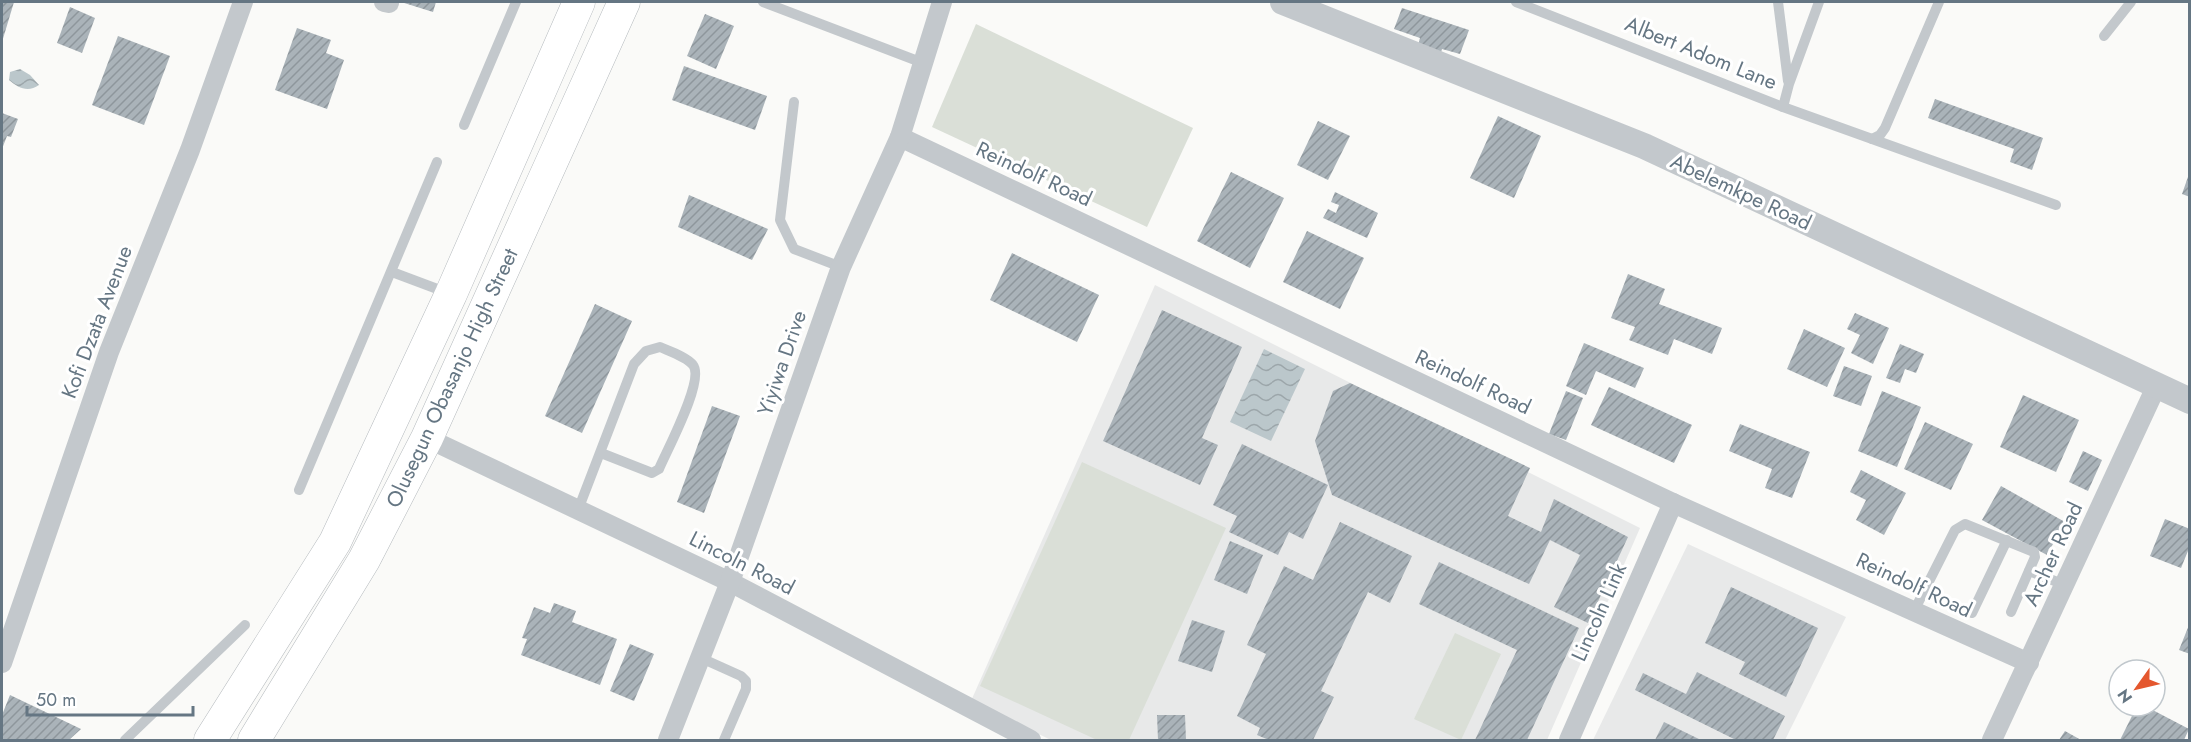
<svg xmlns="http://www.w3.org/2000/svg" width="2191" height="742" font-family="Jost,sans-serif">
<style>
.built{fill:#e8e9e9}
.pitch{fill:#dadfd7}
.water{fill:url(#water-waves)}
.building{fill:url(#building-hatch)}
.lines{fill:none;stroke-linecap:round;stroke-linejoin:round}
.primary-casing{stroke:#b5babe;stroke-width:33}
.service{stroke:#c3c8cc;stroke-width:10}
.minor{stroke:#c3c8cc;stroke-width:20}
.tertiary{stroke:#c3c8cc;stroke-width:26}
.primary{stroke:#fff;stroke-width:32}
.labels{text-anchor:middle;stroke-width:6;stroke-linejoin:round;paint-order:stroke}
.street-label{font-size:21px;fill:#657683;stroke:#fff}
</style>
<defs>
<pattern id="water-waves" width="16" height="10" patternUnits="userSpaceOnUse" patternTransform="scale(1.5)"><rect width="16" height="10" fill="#bbc7cb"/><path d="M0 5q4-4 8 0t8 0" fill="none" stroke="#9ca6aa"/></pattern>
<pattern id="building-hatch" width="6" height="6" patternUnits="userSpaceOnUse" patternTransform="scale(1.5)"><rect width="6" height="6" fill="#aab3b9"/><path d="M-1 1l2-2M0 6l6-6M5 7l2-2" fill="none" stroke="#8e969c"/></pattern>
</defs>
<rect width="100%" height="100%" fill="#fafaf8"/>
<!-- built -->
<g class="built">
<polygon points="1155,285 1640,528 1547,740 1051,740 971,701"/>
<polygon points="1688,544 1846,617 1785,740 1593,740"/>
</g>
<!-- pitch -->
<g class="pitch">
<polygon points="976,24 1193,128 1147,227 932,127"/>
<polygon points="1082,462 1226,528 1129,740 1097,740 980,686"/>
<polygon points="1455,633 1501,654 1461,740 1414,719"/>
</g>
<!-- water -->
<g class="water">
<path d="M20 69 30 75 39 85C28 93 18 88 9 80L10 72Z"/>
<polygon points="1264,349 1305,369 1271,441 1230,422"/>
</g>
<!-- building -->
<g class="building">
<polygon points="2,2 14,2 2,42"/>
<polygon points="401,2 436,2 433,12"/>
<polygon points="70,7 95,18 82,53 57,43"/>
<polygon points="1402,8 1469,30 1460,54 1442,49 1440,56 1417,49 1420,38 1394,29"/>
<polygon points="705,14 734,26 716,69 687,56"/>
<polygon points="297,28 331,40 326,53 344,60 327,109 275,90"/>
<polygon points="118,36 170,56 144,125 92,105"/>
<polygon points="684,66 767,96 755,130 672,100"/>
<polygon points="1935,99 2043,138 2032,170 2010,162 2014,149 1928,118"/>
<polygon points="2,113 18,119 11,137 7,136 2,149"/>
<polygon points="1498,116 1541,136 1514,198 1470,178"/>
<polygon points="1318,121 1350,136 1328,180 1297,165"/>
<polygon points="1231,172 1284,198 1250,268 1197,241"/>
<polygon points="2189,174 2190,174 2190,197 2182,194"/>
<polygon points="1335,192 1378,213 1367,238 1323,218 1328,209 1336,213 1339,205 1331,202"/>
<polygon points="689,195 768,229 752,260 678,227"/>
<polygon points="1307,231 1364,258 1340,309 1283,282"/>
<polygon points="1012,253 1099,295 1077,342 990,300"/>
<polygon points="1628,274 1665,289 1659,304 1722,328 1712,354 1674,339 1668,355 1629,340 1635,327 1611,318"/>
<polygon points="595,304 632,321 582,433 545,416"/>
<polygon points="1162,310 1242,347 1202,438 1218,445 1200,485 1103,441"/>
<polygon points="1855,313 1889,328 1873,364 1851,353 1860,335 1847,329"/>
<polygon points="1804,329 1845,348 1827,387 1787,369"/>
<polygon points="1584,343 1644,368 1635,388 1596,371 1586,395 1566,386"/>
<polygon points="1900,344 1924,354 1916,373 1905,369 1900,383 1886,378"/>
<polygon points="1844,366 1872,376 1861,406 1833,396"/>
<polygon points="1350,383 1530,468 1508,516 1541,532 1554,499 1628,537 1588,623 1554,607 1580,555 1550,540 1529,584 1332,495 1315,441 1333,391"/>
<polygon points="1609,387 1692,425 1674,463 1591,425"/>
<polygon points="1566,391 1583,398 1566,440 1549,434"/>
<polygon points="1882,391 1921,407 1897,467 1858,451"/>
<polygon points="2023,395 2079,420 2056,472 2000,447"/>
<polygon points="712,406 740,416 704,513 677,502"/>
<polygon points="1925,422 1973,444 1951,490 1904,469"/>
<polygon points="1740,424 1810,452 1792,498 1765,488 1772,469 1729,451"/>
<polygon points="1242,444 1328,485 1303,539 1289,532 1278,555 1229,532 1237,516 1213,505"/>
<polygon points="2083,451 2102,460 2088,491 2069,482"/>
<polygon points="1861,470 1906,493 1884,535 1856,520 1866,500 1850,492"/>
<polygon points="2001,486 2065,522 2047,555 1982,520"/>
<polygon points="2165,519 2190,529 2190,546 2181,568 2150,556"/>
<polygon points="1340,522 1412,556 1390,603 1368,592 1321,691 1334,697 1313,740 1269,740 1257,735 1260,728 1237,716 1266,654 1247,645 1284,566 1313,580"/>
<polygon points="1230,541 1263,555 1247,594 1214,580"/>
<polygon points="1439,562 1579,628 1527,740 1475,740 1517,650 1419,604"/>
<polygon points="1731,587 1818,628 1786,697 1739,674 1745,662 1705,643"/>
<polygon points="554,603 576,611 572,622 617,639 600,685 521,655 527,639 522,638 534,607 550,613"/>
<polygon points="1192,620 1225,631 1212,672 1178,661"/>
<polygon points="2189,625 2190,625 2190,654 2179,650"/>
<polygon points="630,644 654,654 634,701 610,691"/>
<polygon points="1697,672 1785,716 1773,740 1736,740 1635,690 1643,673 1686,694"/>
<polygon points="10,695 81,729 69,740 2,740 2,715"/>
<polygon points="2137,706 2145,706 2189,729 2184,740 2120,740"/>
<polygon points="1157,715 1185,715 1186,740 1158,740"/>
<polygon points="1664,722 1701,740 1655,740"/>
<polygon points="2065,731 2081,740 2059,740"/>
</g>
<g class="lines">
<defs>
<g id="primary">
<polyline points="210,740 335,542 451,294 579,2"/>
<polyline points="254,740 364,560 427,438 624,2"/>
</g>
</defs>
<!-- primary casing -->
<use href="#primary" class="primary-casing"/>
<!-- service -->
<g class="service">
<polyline points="763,2 923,63"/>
<polyline points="1516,2 1783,107 2056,205"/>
<polyline points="1778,2 1788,81"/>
<polyline points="2104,36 2131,2"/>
<polyline points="794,102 780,220 794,249 841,267"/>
<polyline points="1783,107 1789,84 1819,2"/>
<polyline points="464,125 516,2"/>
<polyline points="1872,139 1880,135 1885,128 1939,2"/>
<polyline points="392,272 448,293"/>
<polyline points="299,490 437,162"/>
<path d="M578 510 634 364 646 351 660 347C669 351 687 357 693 365 705 380 667 450 659 469L652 473 601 453"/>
<polyline points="2029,571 2065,585"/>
<polyline points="1914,611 1955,530 1965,524 2034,552 2035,557 2011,612"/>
<polyline points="1972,613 2007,540"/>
<polyline points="701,658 741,676 746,681 746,689 724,740"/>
<polyline points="125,740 245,625"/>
</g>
<!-- minor -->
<g class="minor">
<polyline points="384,2 389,3"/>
<polyline points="900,137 1673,503 2029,663"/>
<polyline points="427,438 730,582 1031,740"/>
<polyline points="2,663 109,352 190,150 243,2"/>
<polyline points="668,740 730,582 841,267 900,137 942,2"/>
<polyline points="1569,740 1673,503"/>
<polyline points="1992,740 2156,387"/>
</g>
<!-- tertiary -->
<polyline class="tertiary" points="1283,2 1644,146 2190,401"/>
<!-- primary -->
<use href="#primary" class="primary"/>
</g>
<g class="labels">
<!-- street labels -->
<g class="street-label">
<text transform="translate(1701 53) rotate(22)" y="7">Albert Adom Lane</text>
<text transform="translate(1034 174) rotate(25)" y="7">Reindolf Road</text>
<text transform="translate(1741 192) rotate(25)" y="7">Abelemkpe Road</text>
<text transform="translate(97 322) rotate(-69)" y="7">Kofi Dzata Avenue</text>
<text transform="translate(782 363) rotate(-71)" y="7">Yiyiwa Drive</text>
<text transform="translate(452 378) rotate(-65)" y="7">Olusegun Obasanjo High Street</text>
<text transform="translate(1473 382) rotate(25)" y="7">Reindolf Road</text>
<text transform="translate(2053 554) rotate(-65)" y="7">Archer Road</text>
<text transform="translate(742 563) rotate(27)" y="7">Lincoln Road</text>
<text transform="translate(1914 585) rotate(25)" y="7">Reindolf Road</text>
<text transform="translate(1599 612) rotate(-66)" y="7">Lincoln Link</text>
</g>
</g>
<!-- border -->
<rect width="2191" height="742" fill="none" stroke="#657683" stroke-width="6"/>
<!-- north arrow -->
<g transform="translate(2137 688) rotate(236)"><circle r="28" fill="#ffffff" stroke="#c1c8cd" stroke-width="1.5"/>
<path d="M0-4.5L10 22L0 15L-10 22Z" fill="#e4572e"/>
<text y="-9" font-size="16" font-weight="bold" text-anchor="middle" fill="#657683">N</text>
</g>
<!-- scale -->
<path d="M27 706v9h166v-9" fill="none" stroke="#657683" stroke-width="3"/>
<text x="36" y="706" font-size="18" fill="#657683" stroke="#ffffff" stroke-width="4.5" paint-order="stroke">50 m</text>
</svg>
